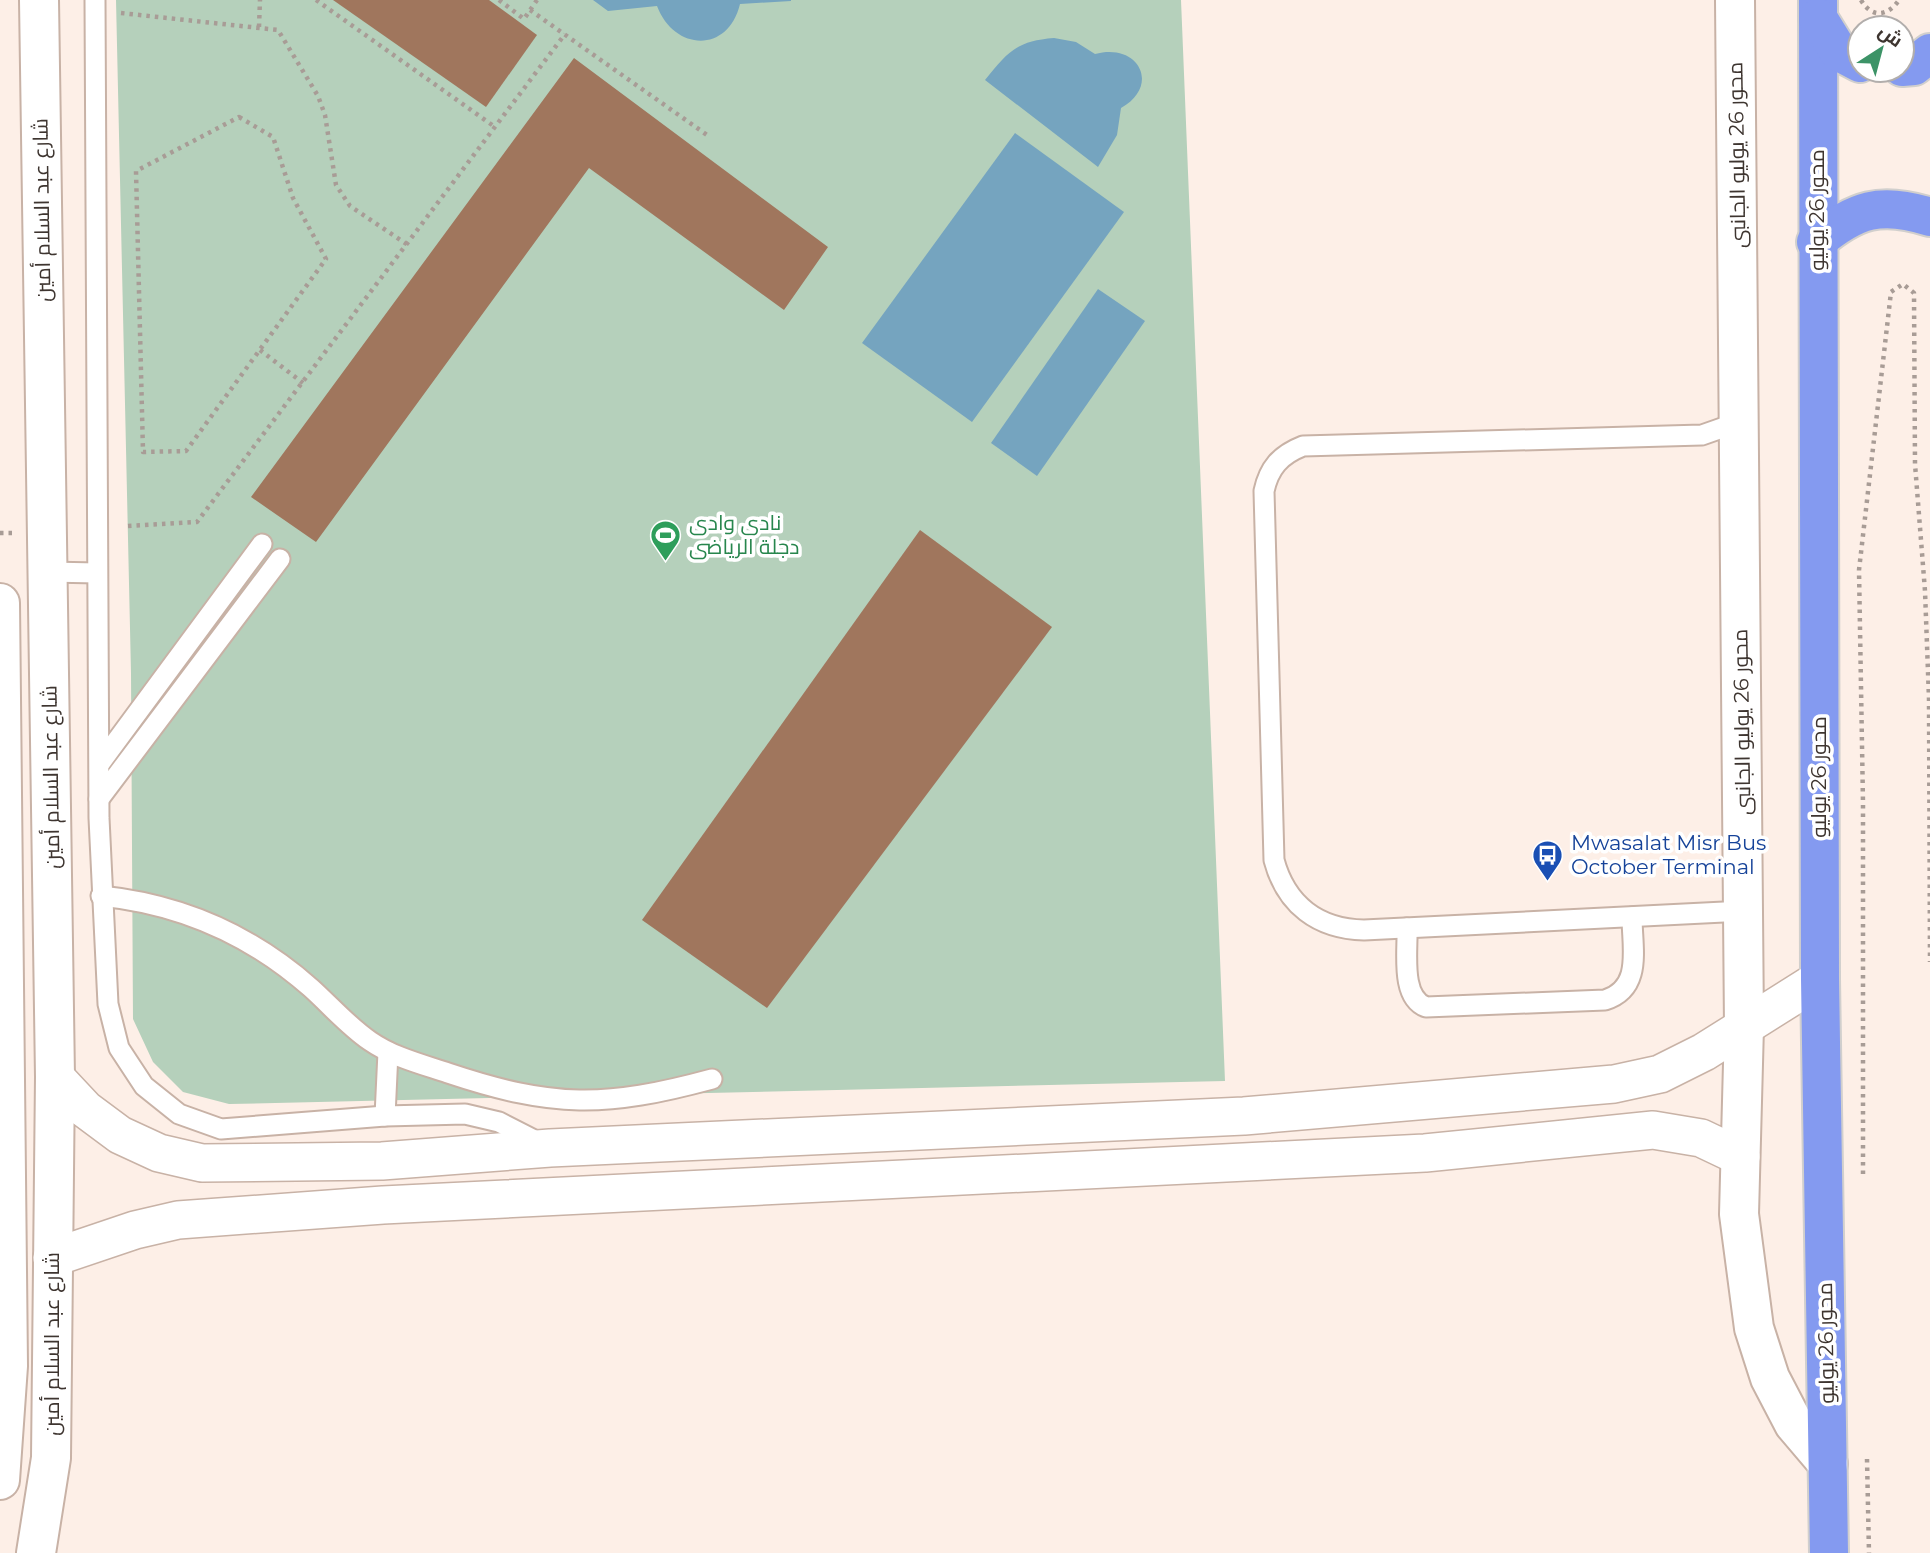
<svg xmlns="http://www.w3.org/2000/svg" width="1930" height="1553" font-family="Montserrat,Cairo,sans-serif">
<style>
.green{fill:#b5d0bb}
.water{fill:#75a4bf}
.building{fill:#a0765d}
.lines{fill:none;stroke-linecap:round;stroke-linejoin:round}
.service-casing{stroke:#c8b2a6;stroke-width:23}
.minor-casing{stroke:#c8b2a6;stroke-width:40}
.tertiary-casing{stroke:#c8b2a6;stroke-width:42}
.trunk-casing{stroke:#d1cfcd;stroke-width:42}
.path{stroke:#a89c96;stroke-width:4.5;stroke-dasharray:3.5 5;stroke-linecap:butt}
.service{stroke:#fff;stroke-width:19}
.minor{stroke:#fff;stroke-width:37}
.tertiary{stroke:#fff;stroke-width:38}
.trunk{stroke:#849af0;stroke-width:38}
.labels{text-anchor:middle;stroke-width:7;stroke-linejoin:round;paint-order:stroke}
.street-label{font-size:21px;fill:#3e3530;stroke:#fff}
.leisure-label{font-size:21px;fill:#27864d;stroke:#fff;text-anchor:start}
.transit-label{font-size:21px;fill:#164399;stroke:#fff;text-anchor:start}
</style>
<rect width="100%" height="100%" fill="#fdefe7"/>
<!-- green -->
<polygon class="green" points="116,0 1181,0 1225,1081 229,1104 183,1092 153,1062 133,1019 131,673"/>
<!-- water -->
<g class="water">
<path d="M593 0H791V1L740 4C728 54 674 51 657 6L608 11Z"/>
<path d="M1054 38 1076 42 1095 54C1139 42 1161 86 1121 108L1117 135 1098 167 985 80C1008 52 1016 41 1054 38Z"/>
<polygon points="1015,133 1124,212 972,422 862,343"/>
<polygon points="1098,289 1145,321 1037,476 991,443"/>
</g>
<!-- building -->
<g class="building">
<polygon points="333,0 489,0 537,35 486,107"/>
<polygon points="574,58 828,247 784,310 589,168 316,542 251,497"/>
<polygon points="920,530 1052,627 767,1008 642,920"/>
</g>
<g class="lines">
<defs>
<g id="service">
<polyline points="95,0 99,818 108,1004 119,1048 144,1086 179,1114 221,1129 385,1116 465,1114 499,1122 540,1143"/>
<path d="M1739 422 1702 435 1303 446C1280 455 1269 468 1264 491L1274 860C1286 905 1318 929 1364 930L1744 911"/>
<polyline points="49,572 97,573"/>
<polyline points="101,762 262,544"/>
<polyline points="99,799 280,559"/>
<path d="M101 896C180 904 251 935 311 988 330 1005 348 1026 370 1041 393 1057 421 1064 448 1073 553 1108 605 1108 712 1079"/>
<path d="M1407 928C1408 951 1400 997 1426 1007L1605 1000C1643 988 1632 948 1632 917"/>
<polyline points="385,1116 388,1052"/>
</g>
<g id="minor">
<polyline points="55,1077 85,1109 120,1135 159,1153 202,1163 382,1161 550,1148 1244,1116 1614,1084 1660,1074 1704,1052 1820,979"/>
<polyline points="52,1258 135,1230 178,1220 383,1205 1425,1153 1653,1130 1701,1138 1741,1157"/>
</g>
<g id="tertiary">
<polyline points="1735,0 1744,1026 1739,1214 1754,1328 1770,1378 1794,1424 1828,1464"/>
<polyline points="0,603 8,1366 0,1480"/>
<polyline points="36,1553 51,1458 55,1077 39,0"/>
</g>
<g id="trunk">
<polyline points="1818,0 1820,979 1829,1553"/>
<polyline points="1818,18 1839,52 1860,63"/>
<polyline points="1902,67 1914,66 1930,53"/>
<path d="M1816 242C1855 209 1881 201 1930 217"/>
</g>
</defs>
<!-- service casing -->
<use href="#service" class="service-casing"/>
<!-- minor casing -->
<use href="#minor" class="minor-casing"/>
<!-- tertiary casing -->
<use href="#tertiary" class="tertiary-casing"/>
<!-- trunk casing -->
<use href="#trunk" class="trunk-casing"/>
<!-- path -->
<g class="path">
<polyline points="316,0 495,127"/>
<polyline points="499,0 524,19 537,0"/>
<path d="M1861 0C1872 19 1888 16 1899 0"/>
<polyline points="530,10 707,135"/>
<polyline points="121,13 278,30 318,96 325,115 336,185 350,206 408,245"/>
<polyline points="259,27 260,0"/>
<polygon points="239,117 273,137 293,198 326,259 186,451 143,452 136,171"/>
<polyline points="260,350 303,383"/>
<polyline points="128,526 197,522 565,34"/>
<polyline points="0,533 13,533"/>
<polyline points="1863,1174 1863,803 1859,570 1891,292 1903,284 1914,293 1915,464 1925,591 1929,699 1930,962"/>
<polyline points="1867,1459 1869,1553"/>
</g>
<!-- service -->
<use href="#service" class="service"/>
<!-- minor -->
<use href="#minor" class="minor"/>
<!-- tertiary -->
<use href="#tertiary" class="tertiary"/>
<!-- trunk -->
<use href="#trunk" class="trunk"/>
</g>
<!-- icons -->
<defs>
<symbol id="stadium-pin" viewBox="-11 -11 22 30"><path d="M0 17L-7.5 6A9.5 9.5 0 1 1 7.5 6Z" fill="#2e9e5b" stroke="#fff"/><path d="M0-5a6.5 5 0 1 0 0 10a6.5 5 0 1 0 0-10ZM-3.5-1.8h7v3.6h-7Z" fill="#fff"/></symbol>
<symbol id="bus-pin" viewBox="-11 -11 22 30"><path d="M0 17L-7.5 6A9.5 9.5 0 1 1 7.5 6Z" fill="#1a4fb4" stroke="#fff"/><path d="M-5-6H5V4H4V6H2V4H-2V6H-4V4H-5ZM-3.5-4V0h7V-4ZM-3.5 1.2v1.5H-2V1.2ZM2 1.2v1.5H3.5V1.2Z" fill="#fff"/></symbol>
</defs>
<g fill-rule="evenodd">
<use href="#stadium-pin" x="648" y="518" width="35" height="47"/>
<use href="#bus-pin" x="1530" y="838" width="35" height="47"/>
</g>
<g class="labels">
<!-- street labels -->
<g class="street-label">
<text transform="translate(1737 155) rotate(-91)" y="7">محور 26 يوليو الجانبى</text>
<text transform="translate(42 210) rotate(-91)" y="7">شارع عبد السلام أمين</text>
<text transform="translate(1817 210) rotate(-90)" y="7">محور 26 يوليو</text>
<text transform="translate(1742 722) rotate(-91)" y="7">محور 26 يوليو الجانبى</text>
<text transform="translate(51 777) rotate(-91)" y="7">شارع عبد السلام أمين</text>
<text transform="translate(1819 777) rotate(-90)" y="7">محور 26 يوليو</text>
<text transform="translate(1826 1343) rotate(-91)" y="7">محور 26 يوليو</text>
<text transform="translate(52 1344) rotate(-90)" y="7">شارع عبد السلام أمين</text>
</g>
<!-- leisure labels -->
<g class="leisure-label">
<text x="689" y="530">نادي وادى<tspan x="689" dy="24">دجلة الرياضى</tspan></text>
</g>
<!-- transit labels -->
<g class="transit-label">
<text x="1571" y="850">Mwasalat Misr Bus<tspan x="1571" dy="24">October Terminal</tspan></text>
</g>
</g>
<!-- north arrow -->
<g transform="translate(1881 49) rotate(36)"><circle r="33" fill="#ffffff" stroke="#b2aeac" stroke-width="2"/>
<path d="M0-5L12 26L0 18L-12 26Z" fill="#3c9367"/>
<text y="-10" font-size="19" font-weight="bold" text-anchor="middle" fill="#3e3530">ش</text>
</g>
</svg>
